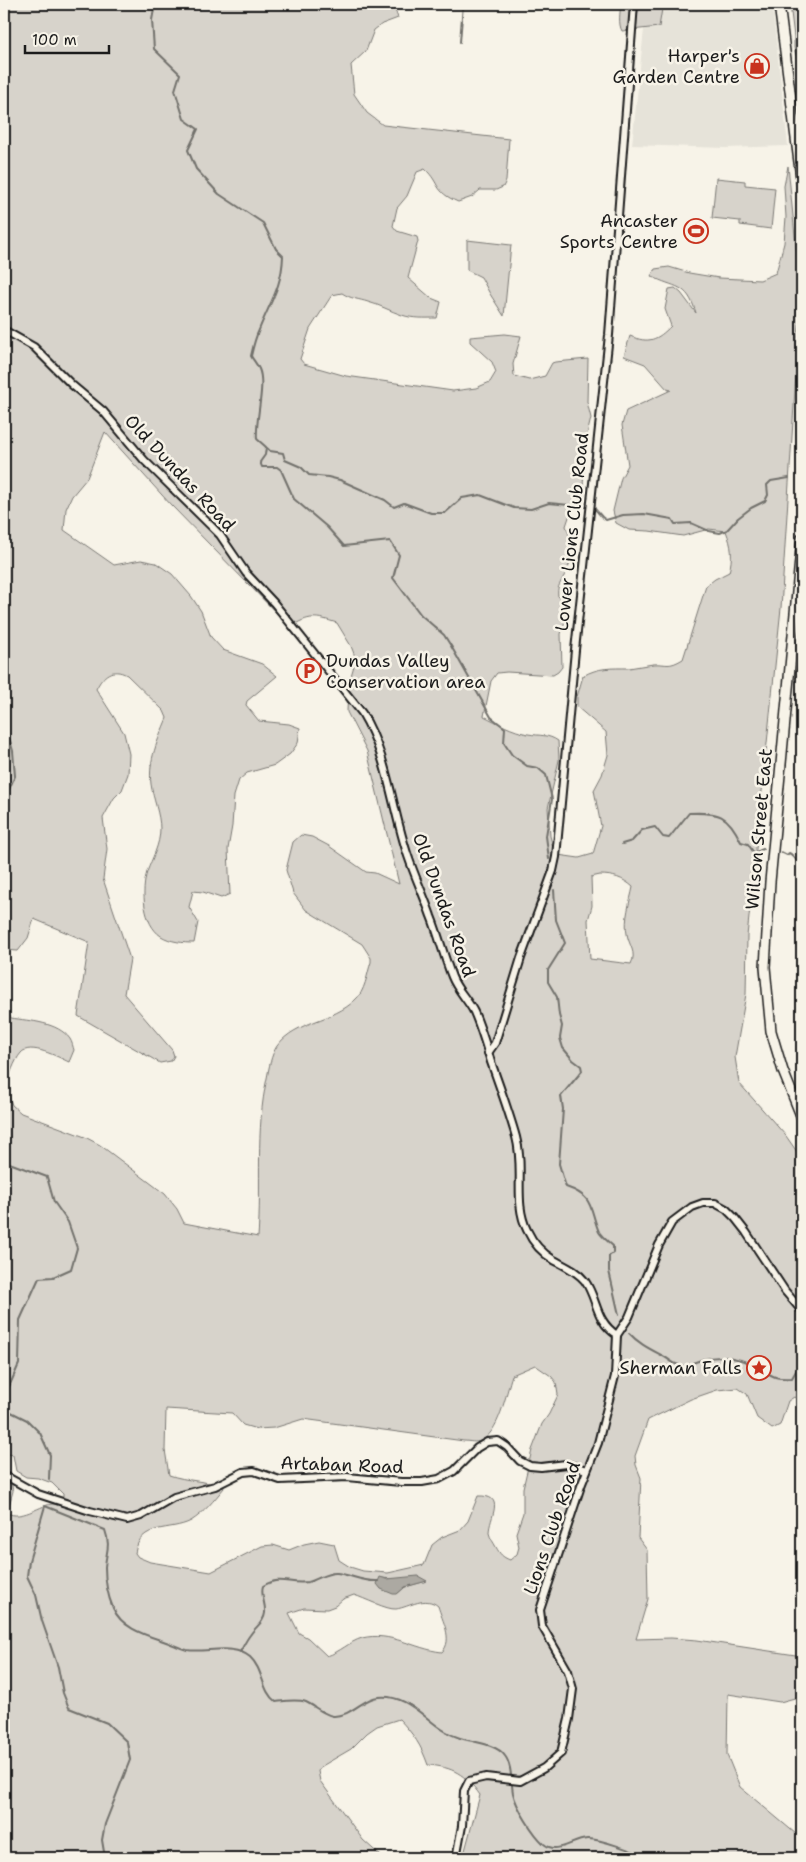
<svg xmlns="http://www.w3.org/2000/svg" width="806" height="1862" font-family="'Shantell Sans',sans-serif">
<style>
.built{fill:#e6e3d9}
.green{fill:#d7d3cb;stroke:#7a7874;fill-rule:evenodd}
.water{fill:#aca9a2;stroke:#72716c}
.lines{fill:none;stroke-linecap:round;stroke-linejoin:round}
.stream{stroke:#72716c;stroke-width:2}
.minor-casing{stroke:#1c1c1c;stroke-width:10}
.major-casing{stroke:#1c1c1c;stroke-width:12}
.minor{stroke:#f7f3e8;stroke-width:6}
.major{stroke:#f7f3e8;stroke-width:9}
.labels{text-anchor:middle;stroke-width:5;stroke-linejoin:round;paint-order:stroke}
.poi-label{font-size:18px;fill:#1c1c1c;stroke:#f7f3e8;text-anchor:end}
.street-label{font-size:18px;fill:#1c1c1c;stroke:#f7f3e8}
</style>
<rect width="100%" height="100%" fill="#f7f3e8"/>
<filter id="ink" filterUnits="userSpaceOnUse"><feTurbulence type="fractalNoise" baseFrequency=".02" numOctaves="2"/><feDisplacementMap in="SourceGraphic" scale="10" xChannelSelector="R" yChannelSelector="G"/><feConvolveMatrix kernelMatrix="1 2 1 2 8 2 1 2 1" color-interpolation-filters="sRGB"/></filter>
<g filter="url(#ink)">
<!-- built -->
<polygon class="built" points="658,4 772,4 788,146 726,148 632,145 644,29 659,27 662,9"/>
<!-- green -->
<g class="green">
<path d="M4 4H393L398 18 382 24 374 30 366 51 351 65 354 94 367 113 383 125 509 139 506 181 503 187 496 190H480L472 197 458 202C433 191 441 184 425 169L417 172 407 196 397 208 393 226 397 231 417 237 418 241 408 278 431 298 441 302 437 318C425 318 413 319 402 315 390 311 380 305 368 302 359 299 351 299 342 293L332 295 310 329 300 359 304 364 346 376 453 391 476 388 490 382 496 372 492 362 470 342V337L505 334 521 336 513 364 514 376 529 380 545 376 552 363 555 362 588 359 587 402 591 418 585 443 583 488 572 508 566 526C574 546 574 558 563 578 559 586 557 587 558 596L569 607 561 634 562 667 558 672 553 675 507 672 497 673 491 681 484 716C498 723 512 731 528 734 540 736 548 734 558 741L559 760 548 808 550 836 554 851 558 855 579 858 593 854 601 826 594 790 602 775 608 755 606 732 577 707V697L583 676C598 667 612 668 629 668 637 667 645 665 653 664 668 663 668 668 683 659L706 586 715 579 729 572C733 557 732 546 726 531L709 529 683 536 649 531 629 530 616 523 613 511 621 478 628 465 622 425 626 411 671 390 667 389 645 364 624 356 630 336C649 344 657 340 671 326L665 309 669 289 675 288 681 293 696 313C687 282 675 289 651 276L655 269 669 267 689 273 719 278 760 280 776 273 784 243 786 217 784 186 788 166 801 296 781 608 747 936 746 994 735 1057 739 1083 786 1136 802 1159V1402L794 1397 788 1401 780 1425 772 1429 757 1418 747 1394 738 1388 717 1390 691 1399 648 1420 635 1456 636 1465 641 1478 638 1538 647 1550 648 1599 636 1639 671 1638 697 1640 802 1656V1696L780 1702 728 1694 727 1755 740 1787 802 1839V1858H463L480 1795C465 1774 453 1767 428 1765 421 1745 414 1735 399 1719L377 1726 367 1733 351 1749 322 1766 318 1771 320 1781 363 1840 383 1858H4V1478L11 1481 13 1491 7 1513C22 1520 37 1507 51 1504 57 1504 58 1505 63 1502V1494L52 1483 38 1478 26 1477 16 1471 13 1455 4 1453V1007L11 1018C30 1021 58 1022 70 1039 72 1042 73 1047 74 1050L69 1062C58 1057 30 1042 21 1053 14 1061 10 1076 5 1086L12 1105 21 1113 85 1137 100 1145 165 1194 177 1209 184 1223 258 1237C262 1184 255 1131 267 1078 269 1068 271 1055 277 1046 296 1020 333 1022 355 1000 365 992 367 974 371 962V958L362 944 306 910 293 893 286 870 293 842 301 835 312 837 329 846 366 872 375 873 399 884 367 751 347 712 348 686 356 659 351 646 337 623C315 616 310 615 290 627L171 505 105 432 87 478 72 496 66 509 64 530 114 565 141 560 156 563 172 574 191 596 201 611 211 637 223 650 262 664 277 676 247 701 246 705 259 721 289 724 300 728 298 743 290 754 275 765 247 773 239 780 234 796 232 826 228 849 230 894 221 898 203 892 193 891 189 907 198 922 194 943C183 943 171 942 161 936 143 924 141 891 147 872 152 858 160 845 160 829 160 814 153 799 151 784 148 760 158 740 167 718L164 711 127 675C112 667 103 675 96 689L124 733 129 754 128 774 122 790 114 798 103 818 107 849 103 879 130 959 124 994 172 1050 174 1056 171 1061 160 1063 78 1016 89 942 34 919 28 938 18 951 4 950ZM600 875C613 875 623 878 633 887 630 902 624 919 627 934 629 946 637 952 631 964L590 959 588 920 592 906 591 877ZM535 1365 551 1376 556 1382 558 1395 549 1414 542 1424 532 1450 523 1488V1513L516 1533 519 1547 517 1554 510 1560C502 1557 500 1554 496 1547 494 1543 490 1538 489 1533 489 1517 507 1495 478 1496L468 1521 460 1530 442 1537 432 1545 424 1565 388 1573 363 1571 350 1567 339 1560 334 1544 319 1541 304 1544 289 1550 273 1545 262 1546 211 1572 150 1562 138 1557 135 1553C140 1522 170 1532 191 1521 204 1513 214 1500 224 1488L223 1486C205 1481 187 1481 169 1475L165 1450 166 1409 232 1413 243 1425 257 1429 274 1428 303 1419 464 1441C469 1441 476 1443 480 1441 499 1434 506 1393 512 1375ZM380 1578 426 1581 405 1587 397 1594ZM354 1595C364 1598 387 1610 396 1609 410 1607 425 1595 438 1606 442 1620 454 1640 442 1652 414 1649 391 1631 362 1638 349 1642 340 1652 327 1656L308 1638 299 1633 289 1613 304 1608 327 1609 335 1606 343 1599Z"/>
<path d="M621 4H658L662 9 659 27 622 31C618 24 620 12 621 4Z"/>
<polygon points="790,4 802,4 802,59 797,58 794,48 794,37"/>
<polygon points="716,178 745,181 745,185 775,188 771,229 740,225 740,221 712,218"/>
<polygon points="467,240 511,245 504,316 490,294 481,277 467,270"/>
</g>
<!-- water -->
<polygon class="water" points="418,1576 427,1581 405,1587 397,1594 393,1594 381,1589 377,1584 380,1577 387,1579"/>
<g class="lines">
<!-- stream -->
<g class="stream">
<path d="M155 4 152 20 154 49 180 74 175 90 184 119 198 129 188 150 196 169 219 194 263 223 276 249 283 256C282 287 270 302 259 330 255 338 253 347 251 356 253 360 257 364 259 369 266 385 255 420 257 439L266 447 265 455 260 462 262 467H277L281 470 294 499 327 527 344 546 390 541 399 555 393 578 421 615 444 635 451 646 491 717 505 728 504 743 512 755 527 766 538 768 546 775 552 799 546 836 549 859"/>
<polyline points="460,42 463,4"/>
<polyline points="267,448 270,451 283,453 285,460 301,467 309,475 328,477 340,480 385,500 394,507 404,503 431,513 445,513 462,498 480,495 514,508 531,509 549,503 579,506"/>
<polyline points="595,509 602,517 606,520 623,515 644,514 672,519 675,524 691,523 709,531 720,533 727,530 738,518 751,508 765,501 768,495 767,485 771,481 789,478"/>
<polyline points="4,667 6,727 13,751 15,776 4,800"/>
<path d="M622 844 632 841 642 830 655 827 663 837 669 838 689 813C719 812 728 814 741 842L748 844 754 853 763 849"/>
<path d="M781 852 787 855 789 853C794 855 797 862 802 867"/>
<path d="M554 890 556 920 565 943 548 970V982L557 997 559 1015 562 1026 560 1038 563 1048 573 1060 581 1066 582 1071 561 1096 563 1109 559 1164 566 1187C595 1197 589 1208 599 1232 602 1237 609 1242 613 1246V1253L609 1256V1271L619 1315"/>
<polyline points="4,1161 47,1177 54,1202 68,1222 77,1248 71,1269 53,1277 39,1278 20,1320 19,1364 4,1398"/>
<path d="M629 1333C639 1344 650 1349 663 1356 674 1362 671 1364 685 1367 709 1353 735 1354 759 1368 774 1377 774 1379 792 1378L796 1371 802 1366"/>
<polyline points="4,1402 9,1411 27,1420 40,1433 50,1455 49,1479"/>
<path d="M240 1652C243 1647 246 1640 250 1635 255 1627 264 1623 265 1613 266 1603 260 1595 263 1586 282 1575 288 1585 308 1582 318 1580 326 1572 337 1573 352 1575 362 1582 378 1581"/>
<path d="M105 1858 102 1840 105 1824 130 1760 127 1742 107 1723 69 1708 63 1693 58 1667 42 1621 36 1595 27 1576 29 1561 45 1506 105 1530C111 1547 106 1551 105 1567 105 1580 108 1596 113 1608 122 1629 146 1635 166 1642 172 1644 180 1648 187 1650 206 1653 234 1643 250 1657 264 1670 261 1691 276 1702 285 1701 297 1699 306 1702 315 1706 322 1714 333 1716 351 1717 363 1698 378 1697 413 1693 429 1729 460 1738 473 1742 497 1744 505 1756 512 1765 511 1782 513 1793 516 1807 533 1834 544 1844 557 1855 572 1840 587 1839 599 1838 636 1852 648 1858"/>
<polyline points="768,1858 773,1854 779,1855"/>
</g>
<defs>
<g id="minor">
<path d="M4 330 34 347 72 385 103 411 144 460 211 526 220 535 246 573 274 603 362 713C388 756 392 809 408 856 415 877 424 896 431 916 439 936 444 957 452 977 457 990 468 1000 474 1012 481 1028 486 1045 491 1062 500 1087 509 1112 516 1137 525 1169 513 1202 527 1230 533 1243 542 1253 554 1260 565 1266 577 1271 585 1281 598 1300 595 1321 617 1335"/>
<polyline points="488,1053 495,1043 521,958 553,871 556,857 575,650 609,335 634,4"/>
<polyline points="617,1335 629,1317 659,1245 672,1222 692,1207 703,1203 715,1203 726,1209 735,1218 746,1232 785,1291 802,1311"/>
<polyline points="4,1475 38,1494 90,1511 127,1520 141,1516 174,1497 215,1486 243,1472 254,1471 280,1480 347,1477 401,1482 422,1482 439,1479 454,1471 477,1448 487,1442 498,1441 507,1447 520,1461 530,1466 541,1467 566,1464 587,1470"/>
<polyline points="456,1858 462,1826 464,1791 469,1781 486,1777 520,1781 544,1768 561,1753 569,1719 573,1689 568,1671 542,1626 540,1610 581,1486 598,1443 615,1376 617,1335"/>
</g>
<g id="major">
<polyline points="779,4 802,186"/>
<polyline points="802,538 770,882 765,967 771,1031 783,1071 802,1118"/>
</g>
</defs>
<!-- minor casing -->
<use href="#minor" class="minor-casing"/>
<!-- major casing -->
<use href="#major" class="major-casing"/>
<!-- minor -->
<use href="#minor" class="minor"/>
<!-- major -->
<use href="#major" class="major"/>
</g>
</g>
<!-- icons -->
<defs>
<symbol id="shop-ring" viewBox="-11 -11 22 22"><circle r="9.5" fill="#f7f3e8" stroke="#c8321e" stroke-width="1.5"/><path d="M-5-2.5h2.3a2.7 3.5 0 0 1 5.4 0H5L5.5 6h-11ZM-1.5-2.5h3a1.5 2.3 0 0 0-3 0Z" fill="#c8321e"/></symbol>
<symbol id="stadium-ring" viewBox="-11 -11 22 22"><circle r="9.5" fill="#f7f3e8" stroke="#c8321e" stroke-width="1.5"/><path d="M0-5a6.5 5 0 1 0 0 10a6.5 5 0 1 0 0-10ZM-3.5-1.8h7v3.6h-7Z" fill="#c8321e"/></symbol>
<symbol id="parking-ring" viewBox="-11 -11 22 22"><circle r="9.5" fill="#f7f3e8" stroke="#c8321e" stroke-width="1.5"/><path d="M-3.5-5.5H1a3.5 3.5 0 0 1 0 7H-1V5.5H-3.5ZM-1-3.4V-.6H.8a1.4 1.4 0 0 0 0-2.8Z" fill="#c8321e"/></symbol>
<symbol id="sight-ring" viewBox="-11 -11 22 22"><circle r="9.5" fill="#f7f3e8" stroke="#c8321e" stroke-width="1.5"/><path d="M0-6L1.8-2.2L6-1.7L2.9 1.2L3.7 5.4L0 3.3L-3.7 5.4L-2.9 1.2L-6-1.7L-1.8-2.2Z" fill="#c8321e"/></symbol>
</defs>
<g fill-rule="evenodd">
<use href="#shop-ring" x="743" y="52" width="28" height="28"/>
<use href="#stadium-ring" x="682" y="217" width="28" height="28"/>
<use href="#parking-ring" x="295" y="657" width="28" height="28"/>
<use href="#sight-ring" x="745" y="1354" width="28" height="28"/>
</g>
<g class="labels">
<!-- poi labels -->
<g class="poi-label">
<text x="740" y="62">Harper's<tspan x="740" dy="21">Garden Centre</tspan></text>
<text x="678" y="227">Ancaster<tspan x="678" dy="21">Sports Centre</tspan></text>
<text x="326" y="667" text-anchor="start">Dundas Valley<tspan x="326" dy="21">Conservation area</tspan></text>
<text x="742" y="1374">Sherman Falls</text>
</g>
<!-- street labels -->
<g class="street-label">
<text transform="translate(180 473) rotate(47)" y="6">Old Dundas Road</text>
<text transform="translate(572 532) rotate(-84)" y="6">Lower Lions Club Road</text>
<text transform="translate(759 829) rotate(-85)" y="6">Wilson Street East</text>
<text transform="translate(444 905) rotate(70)" y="6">Old Dundas Road</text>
<text transform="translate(342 1465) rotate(2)" y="6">Artaban Road</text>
<text transform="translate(552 1528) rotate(-71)" y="6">Lions Club Road</text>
</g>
</g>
<!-- margin -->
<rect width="806" height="1862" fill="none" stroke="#f7f3e8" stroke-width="20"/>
<rect x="10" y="10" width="786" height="1842" fill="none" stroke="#1c1c1c" stroke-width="2" filter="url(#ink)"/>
<!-- scale -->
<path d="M25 45v8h84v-8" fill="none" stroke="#1c1c1c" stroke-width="2.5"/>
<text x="32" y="45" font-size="15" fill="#1c1c1c" stroke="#f7f3e8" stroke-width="4" paint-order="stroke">100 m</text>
</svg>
